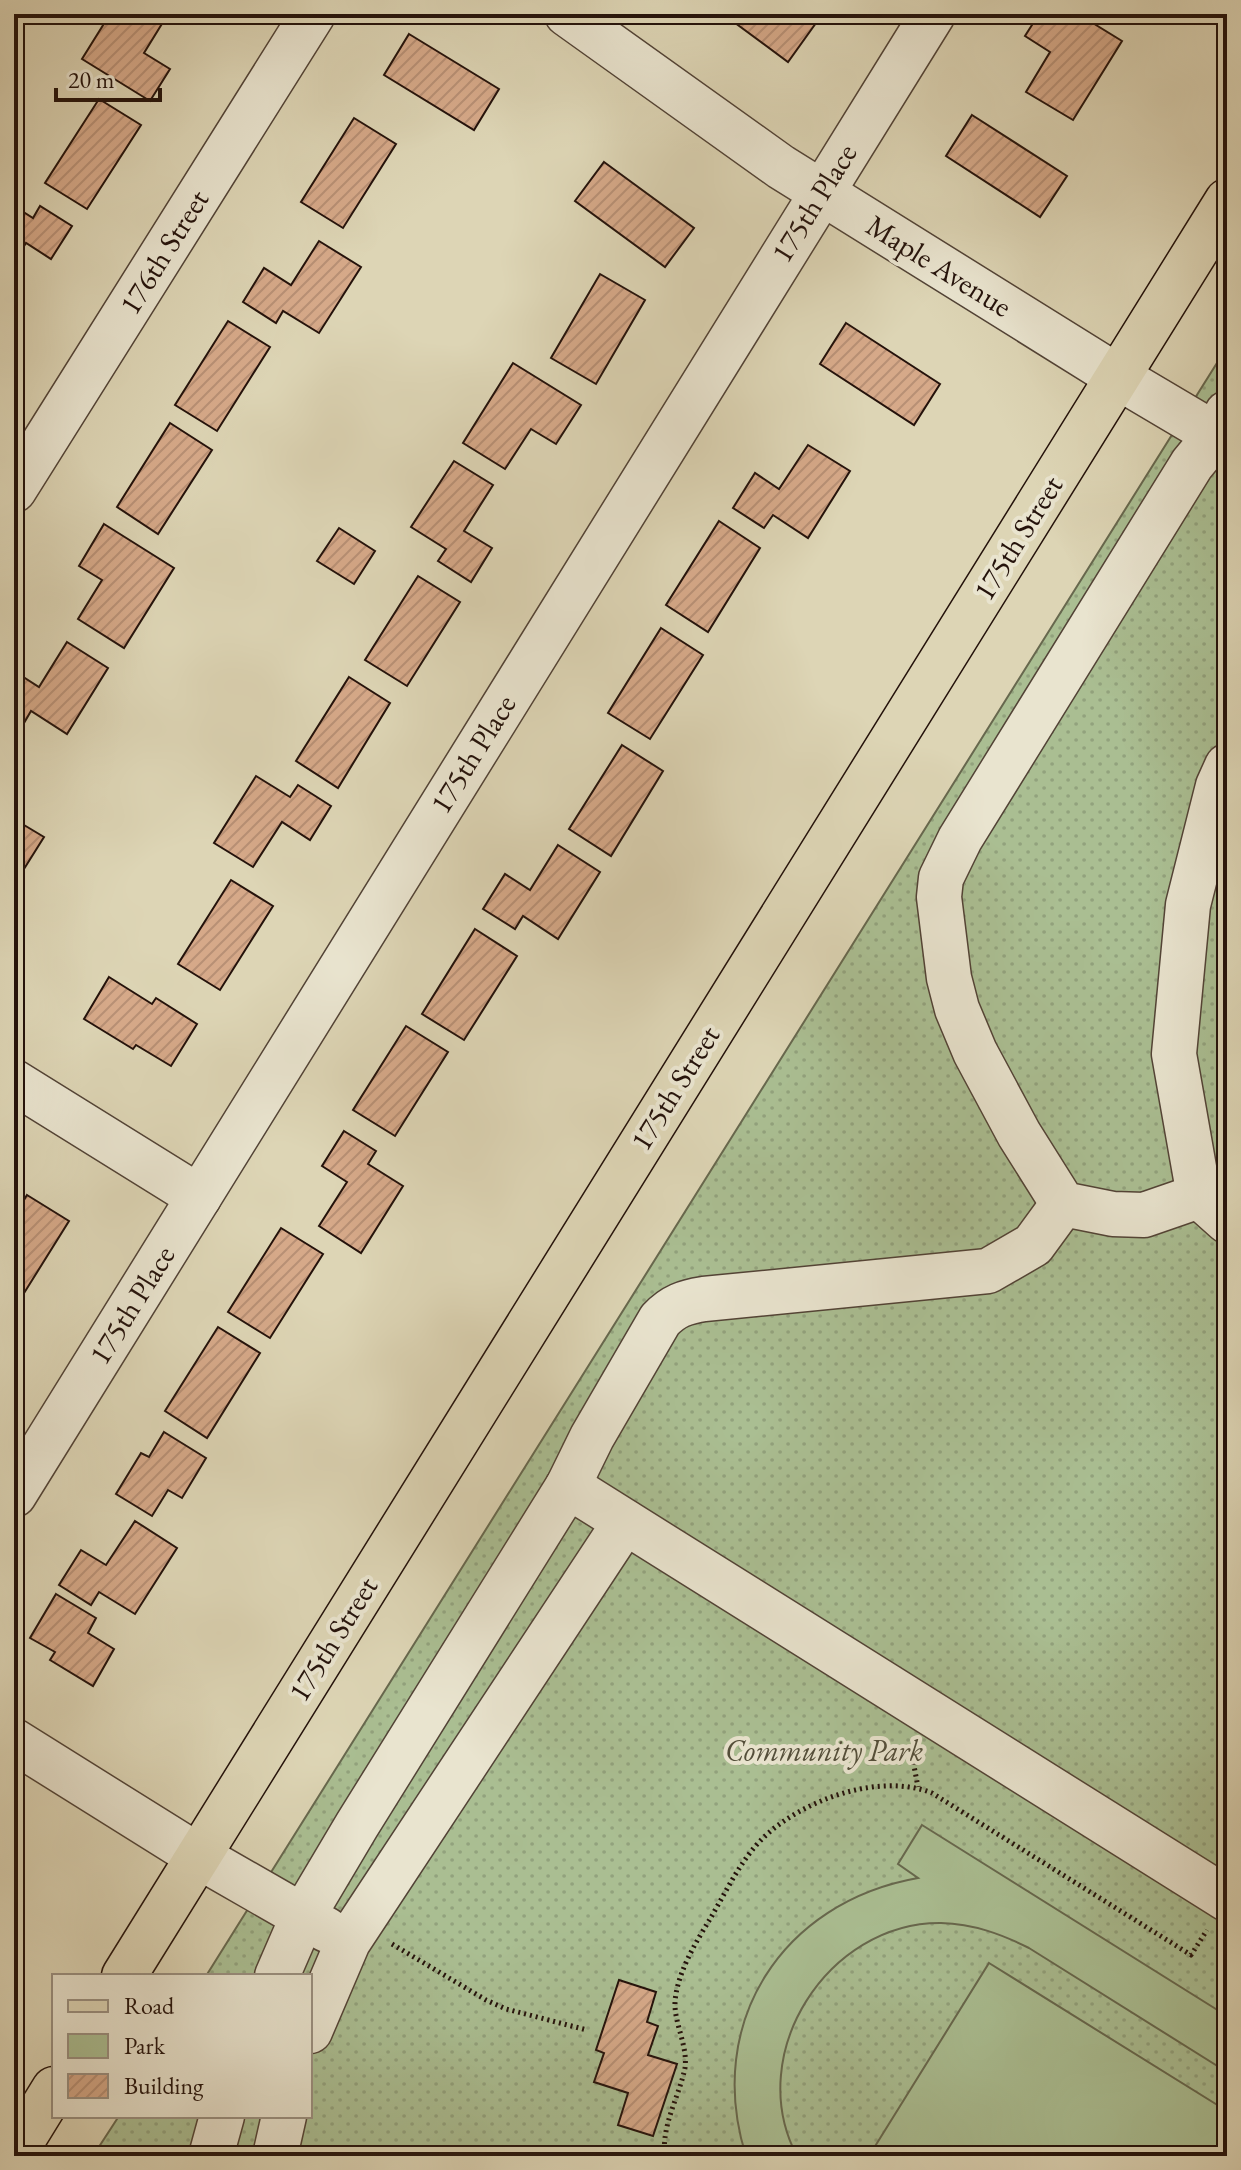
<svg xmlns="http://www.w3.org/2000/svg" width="1241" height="2170" font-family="'EB Garamond',serif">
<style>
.green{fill:url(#green-dots);stroke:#67684e;stroke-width:2}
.pitch{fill:#aabe92;stroke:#67684e;stroke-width:2}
.building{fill:url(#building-hatch);stroke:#24120b;stroke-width:2}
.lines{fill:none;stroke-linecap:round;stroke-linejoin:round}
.minor-casing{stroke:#524336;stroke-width:47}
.major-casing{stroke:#24120b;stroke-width:47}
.path{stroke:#24120b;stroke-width:5;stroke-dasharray:2 4;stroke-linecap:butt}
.minor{stroke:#e9e4cf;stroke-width:44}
.major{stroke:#ddd5b5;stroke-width:44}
.labels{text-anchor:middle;stroke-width:8;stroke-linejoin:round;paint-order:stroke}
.street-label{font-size:30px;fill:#24120b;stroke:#e9e4cf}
.park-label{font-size:30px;font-style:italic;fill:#534e3a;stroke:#e9e4cf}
</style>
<defs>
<pattern id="green-dots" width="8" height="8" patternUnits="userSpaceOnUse" patternTransform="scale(2)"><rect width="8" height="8" fill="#aabe92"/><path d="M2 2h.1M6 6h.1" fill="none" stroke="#92a27d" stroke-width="1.8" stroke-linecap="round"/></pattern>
<pattern id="building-hatch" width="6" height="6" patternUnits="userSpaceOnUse" patternTransform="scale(2)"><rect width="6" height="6" fill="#d6a989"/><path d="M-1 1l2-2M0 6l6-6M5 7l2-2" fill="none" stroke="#b89075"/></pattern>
</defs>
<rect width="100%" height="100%" fill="#ddd5b5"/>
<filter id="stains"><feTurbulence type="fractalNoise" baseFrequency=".0025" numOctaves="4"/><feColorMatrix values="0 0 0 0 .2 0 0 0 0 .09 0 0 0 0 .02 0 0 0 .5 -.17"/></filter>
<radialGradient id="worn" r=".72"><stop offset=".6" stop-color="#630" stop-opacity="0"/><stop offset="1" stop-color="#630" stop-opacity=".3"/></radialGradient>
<!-- green -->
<polygon class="green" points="1227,347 1227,2156 93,2156 119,2116 310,2116 310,1976 206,1976"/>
<!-- pitch -->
<g class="pitch">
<path d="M922 1825 1227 2016V2072L1029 1948C1001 1934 974 1924 941 1923 828 1922 743 2054 797 2156H746C704 2023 782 1902 918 1878L898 1864Z"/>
<polygon points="989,1963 1227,2111 1227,2156 869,2156"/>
</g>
<!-- building -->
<g class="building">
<polygon points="110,14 168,14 144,53 170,69 150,101 82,59"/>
<polygon points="723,14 804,14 816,23 788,62"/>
<polygon points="1039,14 1078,14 1122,41 1073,120 1026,92 1050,52 1025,36"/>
<polygon points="409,34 499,89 474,130 384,75"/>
<polygon points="99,99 141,125 87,209 45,183"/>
<polygon points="972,115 1067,176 1040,217 946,156"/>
<polygon points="354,118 396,144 343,228 301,202"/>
<polygon points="604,162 694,228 665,267 575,201"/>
<polygon points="14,206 33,218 40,206 72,226 51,259 26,243 14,262"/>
<polygon points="319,241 361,267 319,333 283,311 276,323 243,302 264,268 291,285"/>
<polygon points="600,274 645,300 596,384 551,358"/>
<polygon points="228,321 270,347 217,431 175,405"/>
<polygon points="846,323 940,384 914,425 820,364"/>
<polygon points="513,363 581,405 556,444 531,429 505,469 463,443"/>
<polygon points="170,423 212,450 158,534 117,507"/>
<polygon points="808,445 850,471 808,538 773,515 764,528 733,508 755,473 779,489"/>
<polygon points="454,461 493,485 464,531 492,548 471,582 438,561 446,549 411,527"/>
<polygon points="719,521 760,548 708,632 666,605"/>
<polygon points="104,524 174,568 124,648 78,619 102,580 79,566"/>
<polygon points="339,528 375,551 354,584 317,561"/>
<polygon points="418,576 460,602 407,686 365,660"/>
<polygon points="661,628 703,655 650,739 608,713"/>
<polygon points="67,642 108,668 67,734 31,711 24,723 14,716 14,671 39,687"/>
<polygon points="349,677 390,703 338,788 296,761"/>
<polygon points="622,745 663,771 611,856 569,829"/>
<polygon points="256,776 290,797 298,785 331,806 310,840 282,822 253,867 214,843"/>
<polygon points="14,819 44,837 24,869 14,863"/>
<polygon points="558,845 600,872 558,939 523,916 515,929 483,909 505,874 530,890"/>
<polygon points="231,880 273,906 220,990 178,964"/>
<polygon points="475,929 517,956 464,1040 422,1014"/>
<polygon points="109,977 152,1004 156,998 197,1024 171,1066 136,1045 133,1049 84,1019"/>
<polygon points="406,1026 448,1052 395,1136 353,1110"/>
<polygon points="344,1131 376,1151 368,1164 403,1186 361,1253 319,1226 347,1182 322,1166"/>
<polygon points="27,1195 69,1221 16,1306 14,1304 14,1216"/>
<polygon points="281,1228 323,1254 270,1338 228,1312"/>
<polygon points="218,1327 260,1353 207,1438 165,1411"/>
<polygon points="164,1432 206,1458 182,1498 168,1490 152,1516 116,1494 141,1453 149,1457"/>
<polygon points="135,1521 177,1548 135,1614 99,1592 91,1605 59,1585 81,1550 106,1565"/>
<polygon points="56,1594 96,1618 88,1633 114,1649 93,1686 50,1660 55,1652 30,1638"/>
<polygon points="1227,1976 1227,1996 1218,1991"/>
<polygon points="619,1980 656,1992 647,2022 658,2026 648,2055 677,2064 653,2136 618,2125 628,2093 594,2082 604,2053 596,2050"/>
</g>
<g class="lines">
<defs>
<g id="minor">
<polyline points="567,14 781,167 1118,377 1216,435 1227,449"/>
<polyline points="14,490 313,14"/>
<polyline points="1227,766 1218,786 1188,905 1174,1054 1199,1196 1227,1221"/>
<polyline points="14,1082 199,1197"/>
<polyline points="1199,1196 1144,1215 1113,1214 1063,1204 1019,1134 975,1052 957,1009 949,978 939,897 941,878 960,839 1192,464 1216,435 1227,413"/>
<polyline points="568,1486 1227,1899"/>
<polyline points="14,1495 933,14"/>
<polyline points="14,1741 198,1856 327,1930"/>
<path d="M277 1976 303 1916 357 1825 568 1486 592 1437 660 1320C673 1306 685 1302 704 1299L988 1271 1033 1245 1063 1204"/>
<polyline points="310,2031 348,1942 625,1522"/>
<polyline points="211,2156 222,2116"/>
<polyline points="275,2156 284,2116"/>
</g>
<g id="major">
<polyline points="124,1976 1227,201"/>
<polyline points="14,2154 54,2089"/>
</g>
</defs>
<!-- minor casing -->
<use href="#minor" class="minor-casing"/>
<!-- major casing -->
<use href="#major" class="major-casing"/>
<!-- path -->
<g class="path">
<polyline points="910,1745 918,1787"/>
<polyline points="392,1944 486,2000 506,2009 587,2030"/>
<path d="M665 2156C661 2126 679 2097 685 2068 688 2046 674 2023 675 2002 677 1973 696 1942 710 1919 726 1892 741 1859 764 1837 803 1800 879 1772 932 1793L1191 1955 1207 1930"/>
</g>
<!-- minor -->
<use href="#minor" class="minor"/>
<!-- major -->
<use href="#major" class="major"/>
</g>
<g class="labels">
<!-- street labels -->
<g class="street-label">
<text transform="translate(814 203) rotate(-58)" y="10">175th Place</text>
<text transform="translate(164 252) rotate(-58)" y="10">176th Street</text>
<text transform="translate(939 266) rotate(32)" y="10">Maple Avenue</text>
<text transform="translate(1018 538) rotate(-58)" y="10">175th Street</text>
<text transform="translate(473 754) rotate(-58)" y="10">175th Place</text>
<text transform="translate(675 1088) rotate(-58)" y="10">175th Street</text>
<text transform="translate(132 1305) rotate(-58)" y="10">175th Place</text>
<text transform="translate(333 1639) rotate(-58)" y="10">175th Street</text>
</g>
<!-- park labels -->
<g class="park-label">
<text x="824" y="1761">Community Park</text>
</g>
</g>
<!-- margin -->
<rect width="1241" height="2170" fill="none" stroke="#ddd5b5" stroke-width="48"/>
<rect x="16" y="16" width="1209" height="2138" fill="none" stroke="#24120b" stroke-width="4"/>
<rect x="24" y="24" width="1193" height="2122" fill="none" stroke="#24120b" stroke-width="2"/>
<!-- legend -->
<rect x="52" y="1974" width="260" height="144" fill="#e9e4cf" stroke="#9a9081" stroke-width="2"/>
<rect x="68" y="2000" width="40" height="12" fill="#ddd5b5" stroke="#9a9081" stroke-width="2"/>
<text x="124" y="2014" font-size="24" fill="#24120b">Road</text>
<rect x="68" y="2034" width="40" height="24" fill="#aabe92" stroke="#9a9081" stroke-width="2"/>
<text x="124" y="2054" font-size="24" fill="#24120b">Park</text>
<rect x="68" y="2074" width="40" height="24" fill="url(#building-hatch)" stroke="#9a9081" stroke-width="2"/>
<text x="124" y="2094" font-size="24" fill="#24120b">Building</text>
<!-- scale -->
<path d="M56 88v12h104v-12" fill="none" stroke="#24120b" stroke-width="4"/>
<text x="68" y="88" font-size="24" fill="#24120b" stroke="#e9e4cf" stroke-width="6" paint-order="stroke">20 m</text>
<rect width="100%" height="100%" filter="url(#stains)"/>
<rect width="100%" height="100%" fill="url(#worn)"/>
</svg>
